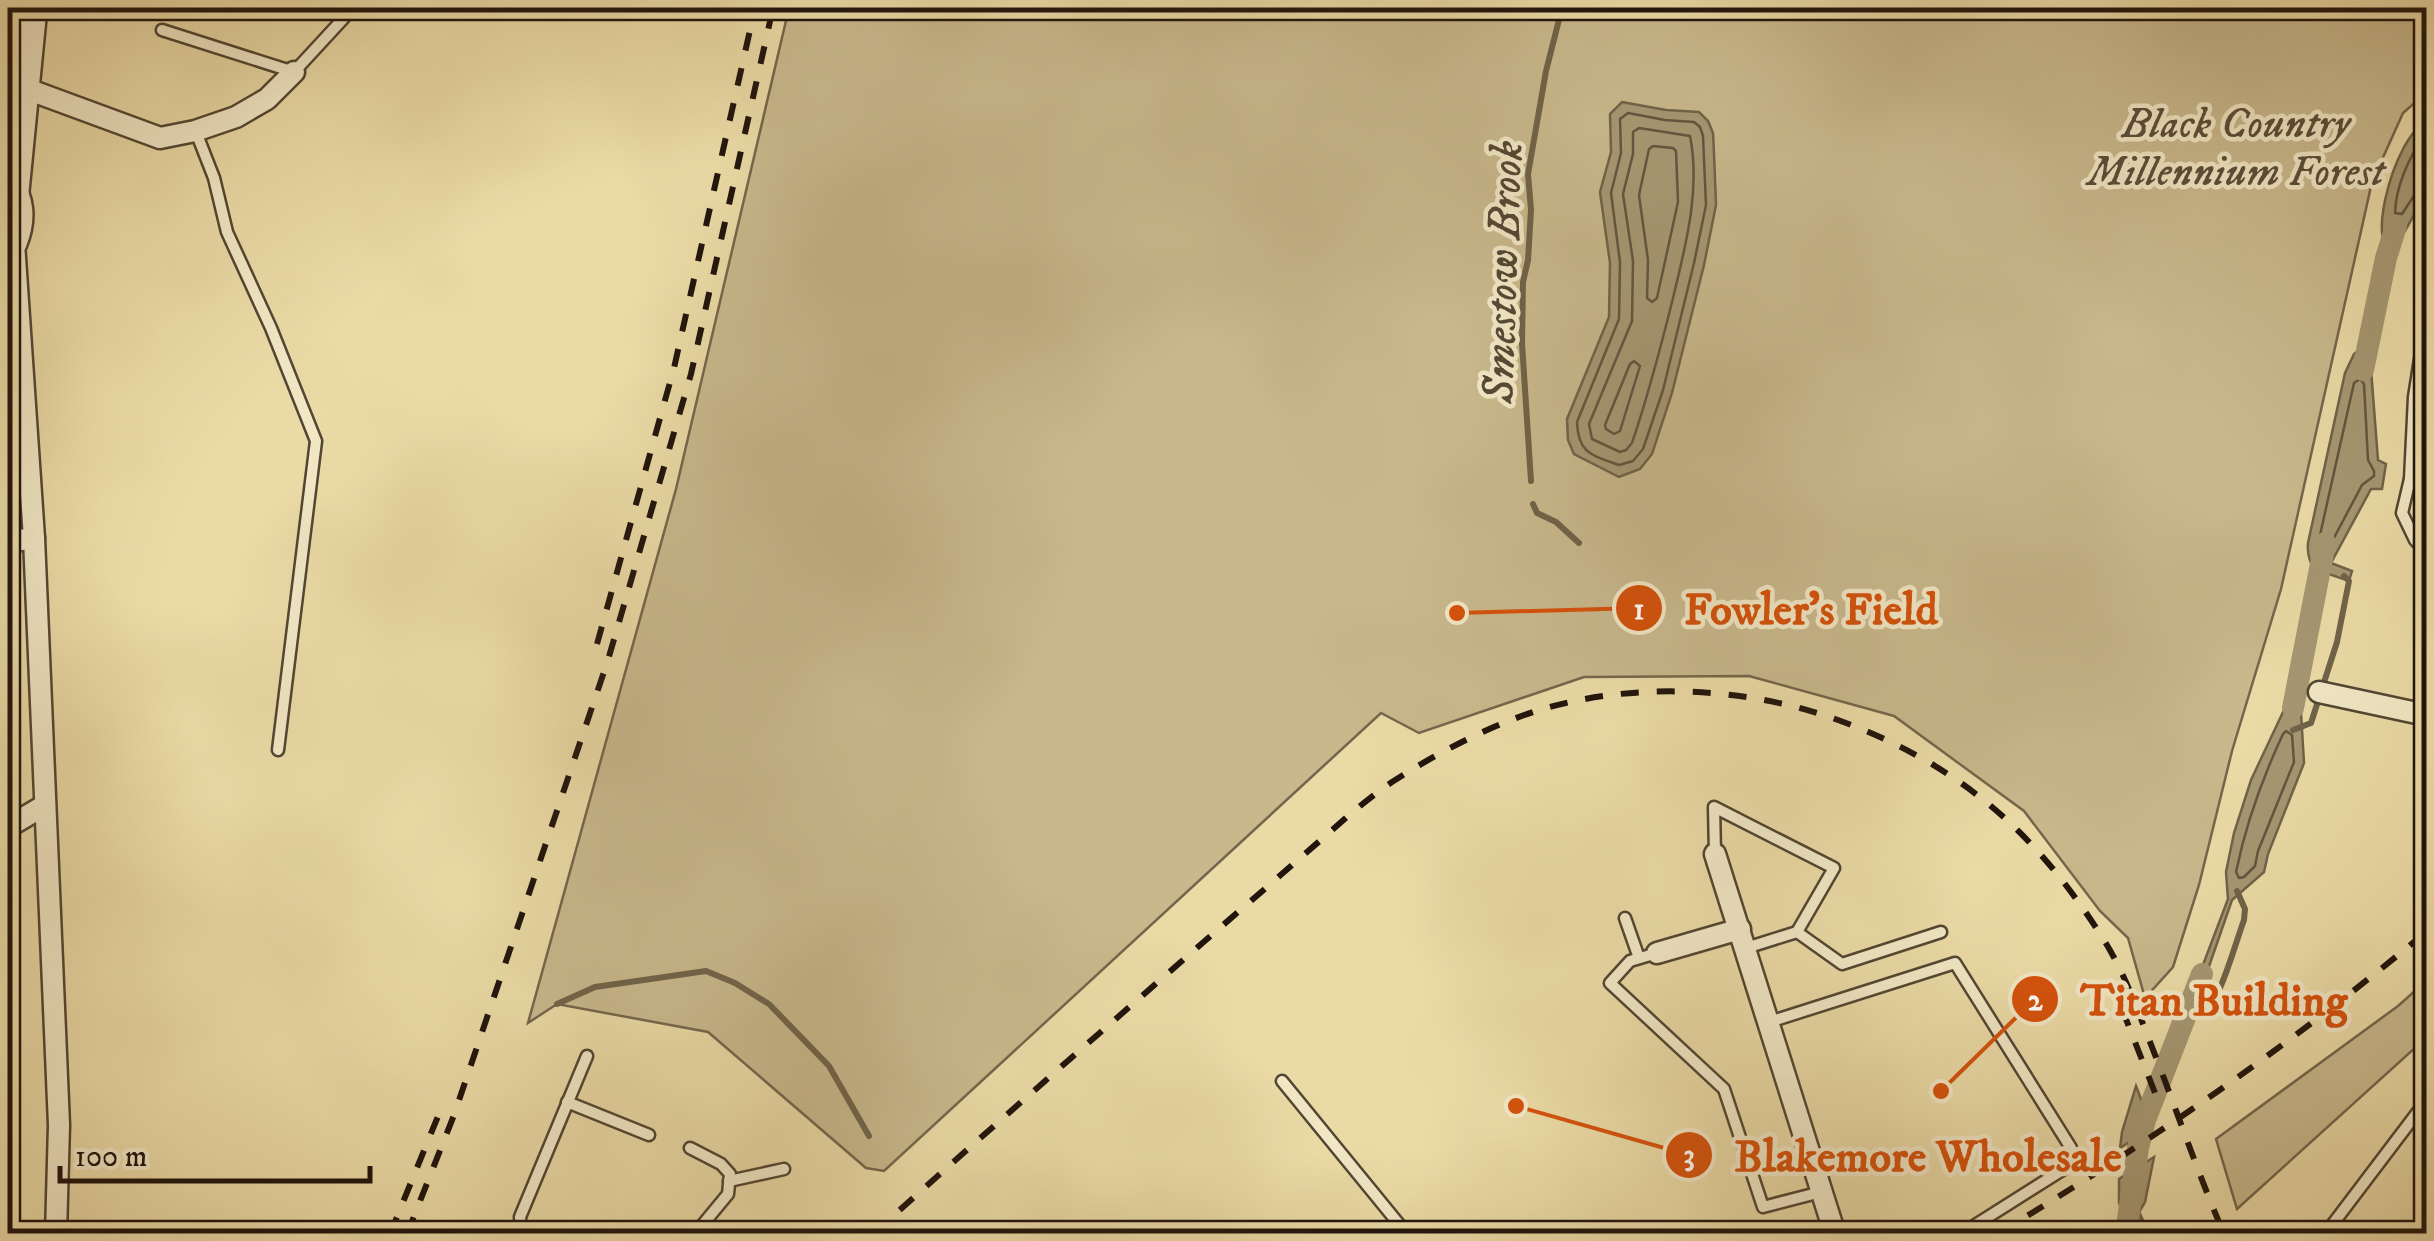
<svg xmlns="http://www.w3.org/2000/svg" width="2434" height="1241" font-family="'IM FELL DW Pica',serif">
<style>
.green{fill:#c8b88c;stroke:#74664c;stroke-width:2.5}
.water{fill:#a59772;stroke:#706349;stroke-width:2.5}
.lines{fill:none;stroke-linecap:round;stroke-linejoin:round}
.shore{stroke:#62563f;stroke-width:2.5}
.stream{stroke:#706349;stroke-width:6}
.canal{stroke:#a59772;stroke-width:22}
.service-casing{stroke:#524632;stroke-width:15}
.minor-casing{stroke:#524632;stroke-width:25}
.tertiary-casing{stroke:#524632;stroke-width:30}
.service{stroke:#f1e7c5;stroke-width:10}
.minor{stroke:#f1e7c5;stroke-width:20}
.tertiary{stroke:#f1e7c5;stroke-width:25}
.rail{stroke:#20140c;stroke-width:6;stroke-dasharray:18 18;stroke-linecap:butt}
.labels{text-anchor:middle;stroke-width:9;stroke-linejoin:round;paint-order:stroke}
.park-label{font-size:42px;font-style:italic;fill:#5b4d39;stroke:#f1e7c5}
.water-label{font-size:45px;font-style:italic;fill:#554835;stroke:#f1e7c5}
.leader{fill:none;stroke:#d4520c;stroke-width:4}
.callout-dot{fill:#d4520c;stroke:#f1e7c5;stroke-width:4}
.mark-label{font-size:30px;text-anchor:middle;font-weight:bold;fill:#fff}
.callout-label{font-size:45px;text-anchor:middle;font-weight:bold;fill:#d4520c;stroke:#f1e7c5;stroke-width:9;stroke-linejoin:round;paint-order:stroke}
</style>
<rect width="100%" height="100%" fill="#eadaa6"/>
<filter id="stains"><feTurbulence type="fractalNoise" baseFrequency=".002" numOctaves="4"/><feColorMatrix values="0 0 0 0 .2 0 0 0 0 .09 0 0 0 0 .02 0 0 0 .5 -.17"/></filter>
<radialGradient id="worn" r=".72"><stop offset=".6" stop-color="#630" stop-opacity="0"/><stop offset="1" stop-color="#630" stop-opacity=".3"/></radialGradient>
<!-- green -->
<g class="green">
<polygon points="789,8 2426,8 2426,93 2403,113 2372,182 2281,589 2232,751 2199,885 2173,967 2145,998 2128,938 2100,911 2024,811 1894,716 1749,676 1584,677 1419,733 1381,713 884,1171 866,1168 708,1032 557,1004 528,1023 676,489"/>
<polygon points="2426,981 2426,1038 2237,1209 2216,1139 2398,1006"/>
</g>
<!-- water -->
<g class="water">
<polygon points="1622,102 1666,110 1699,112 1708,121 1713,133 1714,153 1716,205 1704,265 1672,393 1652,454 1640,469 1619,477 1574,454 1568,440 1567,419 1609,317 1610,263 1600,192 1611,152 1610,114"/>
<path d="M2426 114V193L2405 231 2388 252C2372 229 2391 172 2403 149 2409 137 2419 126 2426 114Z"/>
<path d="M2369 343 2378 460 2386 464 2382 489H2371L2331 563 2352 571 2349 581 2323 572 2318 573C2310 565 2307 554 2308 543L2345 373 2354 354Z"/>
<polygon points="2299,678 2304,763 2268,854 2264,872 2232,900 2198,998 2199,1019 2188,995 2195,986 2228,899 2226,872 2234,833 2251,780"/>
<polygon points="2136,1086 2152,1128 2120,1148 2122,1132"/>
<polygon points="2154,1157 2145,1202 2134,1221 2132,1233 2123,1233 2126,1220 2119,1203 2119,1179"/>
</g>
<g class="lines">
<!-- shore -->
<g class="shore">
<path d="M1628 113 1665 120 1694 122 1700 127 1703 136 1706 205 1694 263 1663 390 1643 449 1633 461 1619 465C1592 455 1578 454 1577 422L1619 319 1620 262 1611 193 1621 153 1620 119Z"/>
<path d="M1639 128 1690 136C1701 191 1685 248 1672 302 1660 350 1648 396 1632 443L1626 450 1620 452 1592 439 1589 424 1632 321 1633 261 1623 194 1633 154V132Z"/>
<path d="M2426 132C2410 156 2396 183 2395 213L2402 214 2415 194 2426 191"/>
<polygon points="1653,146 1673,148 1676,151 1678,202 1657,298 1652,302 1647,298 1648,260 1639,195 1649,149"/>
<polygon points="1634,361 1640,366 1620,431 1614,434 1606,429 1605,425 1630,364"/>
<polygon points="2360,379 2364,384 2368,460 2374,471 2374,476 2362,485 2327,551 2321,553 2318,550 2318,544 2354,383"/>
<path d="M2286 731 2292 735 2294 762 2258 851 2255 866 2244 877 2239 878 2236 872C2246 823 2262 779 2283 734Z"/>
</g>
<!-- stream -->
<g class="stream">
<polyline points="1531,481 1522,343 1523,282 1528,260 1531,210 1528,174 1546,71 1562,8"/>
<polyline points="1533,504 1537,513 1556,522 1579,543"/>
<polyline points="2293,730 2311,723 2337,642 2349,581 2344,576"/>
<polyline points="557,1004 595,987 706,971 735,983 769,1004 829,1066 869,1136"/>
<path d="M2187 1013 2202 1017C2220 1002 2235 944 2244 920L2245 909 2237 891"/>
<polyline points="2135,1207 2145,1229 2145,1234"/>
</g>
<!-- canal -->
<g class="canal">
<polyline points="2363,370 2386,258 2396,226"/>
<polyline points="2293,708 2325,543"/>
<polyline points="2126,1234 2138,1148 2145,1120 2202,974"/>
</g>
<defs>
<g id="service">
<polyline points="162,30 294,72 353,8"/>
<polyline points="196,132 214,178 227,232 271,328 316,441 278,750"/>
<polyline points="2426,321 2414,397 2410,479 2402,513 2415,540 2426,552"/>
<polyline points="2410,479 2426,497"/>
<polyline points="1715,854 1714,807 1834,868 1797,932 1746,948"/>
<polyline points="1625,918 1639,958"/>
<polyline points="1797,932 1842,964 1941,932"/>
<polyline points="1657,953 1630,961 1610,983 1724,1089 1763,1207 1821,1192"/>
<polyline points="1769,1022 1955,963 2071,1148 2064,1169 1961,1234"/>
<polyline points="1282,1081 1407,1234"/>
<polyline points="567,1102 649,1135"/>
<polyline points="690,1148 721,1164 730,1174 728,1194 695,1234"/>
<polyline points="729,1181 784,1169"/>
<polyline points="2326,1233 2426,1101"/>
<polyline points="521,1234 520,1217 587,1056"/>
</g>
<g id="minor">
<polyline points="27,89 160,138 195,131 236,117 267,99 294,72"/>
<polyline points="14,243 34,538 59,1125 56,1234"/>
<polyline points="8,542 34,538"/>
<polyline points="2319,692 2426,715"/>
<polyline points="8,827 45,805"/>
<polyline points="1715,854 1835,1234"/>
<polyline points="1657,953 1740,929"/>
</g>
<g id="tertiary">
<path d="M8 177C21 200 24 218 14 243L8 246"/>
<polyline points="16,191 34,8"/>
</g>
</defs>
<!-- service casing -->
<use href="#service" class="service-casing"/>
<!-- minor casing -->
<use href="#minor" class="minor-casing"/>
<!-- tertiary casing -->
<use href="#tertiary" class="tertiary-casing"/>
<!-- service -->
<use href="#service" class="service"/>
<!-- minor -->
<use href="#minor" class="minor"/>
<!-- tertiary -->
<use href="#tertiary" class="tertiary"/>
<!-- rail -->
<g class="rail">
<polyline points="597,644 674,368 755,8"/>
<polyline points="2122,1009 2157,1098"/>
<polyline points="390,1234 443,1104"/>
<polyline points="407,1234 454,1115 608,660 691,374 773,8"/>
<path d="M873 1234C975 1142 1079 1051 1183 960 1224 924 1266 888 1307 852 1335 828 1362 802 1392 782 1428 759 1466 738 1506 722 1607 680 1736 683 1838 720 1958 764 2034 830 2102 937 2122 968 2135 1003 2148 1037 2174 1102 2196 1169 2224 1234"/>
<path d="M1997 1234C2148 1144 2292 1044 2426 932"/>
</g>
</g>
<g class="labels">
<!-- park labels -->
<g class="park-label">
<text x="2236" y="137">Black Country<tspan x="2236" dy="48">Millennium Forest</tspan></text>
</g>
<!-- water labels -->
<g class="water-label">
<text transform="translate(1501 272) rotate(-88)" y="16">Smestow Brook</text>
</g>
</g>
<!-- callouts -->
<path class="leader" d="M1457 613L1639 608M1941 1091L2035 999M1516 1106L1689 1155"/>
<g class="callout-dot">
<circle cx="1457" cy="613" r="10"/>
<circle cx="1941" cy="1091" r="10"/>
<circle cx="1516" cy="1106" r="10"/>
<circle cx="1639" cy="608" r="25"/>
<circle cx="2035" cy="999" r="25"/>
<circle cx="1689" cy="1155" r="25"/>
</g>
<g class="mark-label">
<text x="1639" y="619">1</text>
<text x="2035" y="1010">2</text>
<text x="1689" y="1165">3</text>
</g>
<g class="callout-label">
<text x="1811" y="624">Fowler's Field</text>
<text x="2214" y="1015">Titan Building</text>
<text x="1928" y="1171">Blakemore Wholesale</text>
</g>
<!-- margin -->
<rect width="2434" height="1241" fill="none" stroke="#eadaa6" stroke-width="40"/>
<rect x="10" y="10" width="2414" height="1221" fill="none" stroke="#20140c" stroke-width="5"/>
<rect x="20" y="20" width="2394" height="1201" fill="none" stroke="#20140c" stroke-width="2.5"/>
<!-- scale -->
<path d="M60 1166v15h310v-15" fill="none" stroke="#20140c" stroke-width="5"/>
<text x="75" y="1166" font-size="30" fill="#20140c" stroke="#f1e7c5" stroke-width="8" paint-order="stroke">100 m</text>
<rect width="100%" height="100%" filter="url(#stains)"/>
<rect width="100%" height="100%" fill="url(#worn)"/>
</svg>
